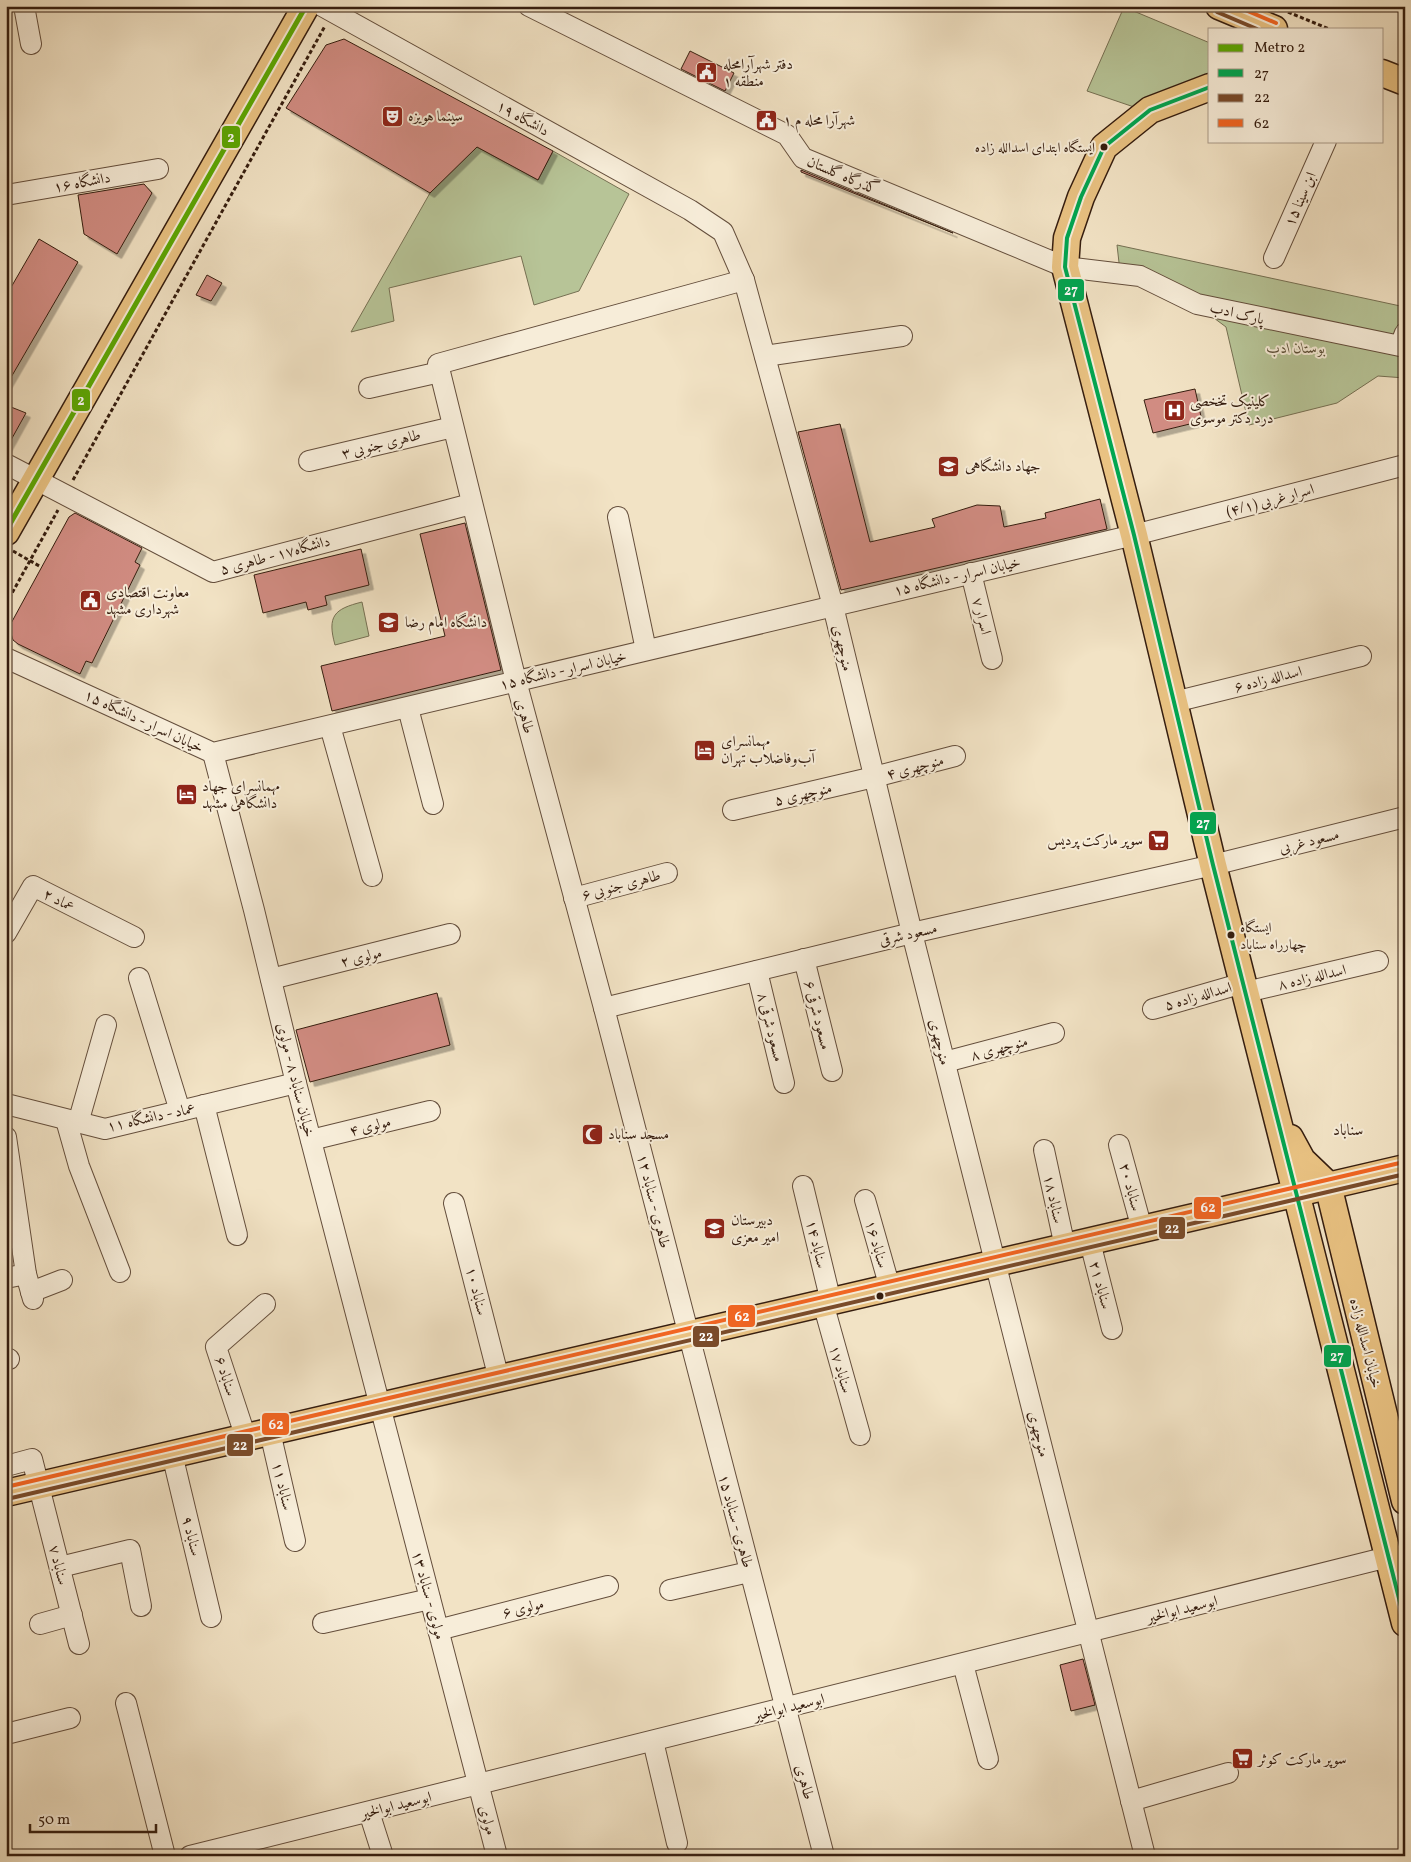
<svg xmlns="http://www.w3.org/2000/svg" width="1411" height="1862" font-family="Vollkorn,Amiri,serif">
<style>
.green{fill:#b7c497;stroke:#767053}
.building{fill:#d18c82;stroke:#351d0f;filter:url(#shadow)}
.lines{fill:none;stroke-linecap:round;stroke-linejoin:round}
.minor-casing{stroke:#644e3c;stroke-width:22}
.major-casing{stroke:#351d0f;stroke-width:29}
.path{stroke:#351d0f;stroke-width:3;stroke-dasharray:4 2.5;stroke-linecap:butt}
.minor{stroke:#f7edd9;stroke-width:20}
.major{stroke:#e9c282;stroke-width:26}
.bus-1-casing{stroke:#f7edd9;stroke-width:8}
.bus-2-casing{stroke:#f7edd9;stroke-width:8}
.bus-3-casing{stroke:#f7edd9;stroke-width:8}
.bus-1{stroke:#00a651;stroke-width:4}
.bus-2{stroke:#7a4b2a;stroke-width:4}
.bus-3{stroke:#f26522;stroke-width:4}
.metro-1-casing{stroke:#f7edd9;stroke-width:9}
.metro-1{stroke:#5ca903;stroke-width:5}
.bus-dot{fill:#351d0f;stroke:#f7edd9;stroke-width:2}
.labels{text-anchor:middle;stroke-width:4;stroke-linejoin:round;paint-order:stroke}
.bus-label{font-size:14px;fill:#351d0f;stroke:#f7edd9;text-anchor:end}
.poi-label{font-size:15px;fill:#351d0f;stroke:#f7edd9;text-anchor:start}
.street-label{font-size:15px;fill:#351d0f;stroke:#f7edd9}
.park-label{font-size:15px;font-style:italic;fill:#5c4f38;stroke:#f7edd9}
.neighbourhood-label{font-size:16px;fill:#351d0f;stroke:#f7edd9}
.line-badge{stroke:#f7edd9;stroke-width:2}
.badge-label{font-size:14px;text-anchor:middle;font-weight:bold;fill:#fff}
</style>
<defs>
<filter id="shadow"><feDropShadow dx="4.5" dy="4.5" stdDeviation="0" flood-color="#0004"/></filter>
</defs>
<rect width="100%" height="100%" fill="#f2e3c5"/>
<filter id="stains"><feTurbulence type="fractalNoise" baseFrequency=".004" numOctaves="4"/><feColorMatrix values="0 0 0 0 .2 0 0 0 0 .09 0 0 0 0 .02 0 0 0 .5 -.17"/></filter>
<radialGradient id="worn" r=".72"><stop offset=".6" stop-color="#630" stop-opacity="0"/><stop offset="1" stop-color="#630" stop-opacity=".3"/></radialGradient>
<!-- green -->
<g class="green">
<polygon points="1124,7 1210,43 1210,75 1194,79 1134,107 1087,91"/>
<polygon points="477,147 538,180 553,151 629,194 579,291 534,305 521,256 389,288 394,321 351,332 430,193"/>
<polygon points="1117,245 1405,307 1405,378 1378,376 1337,403 1249,425 1226,327 1159,277 1121,280"/>
<path d="M362 602 369 636 335 645C327 616 334 609 362 602Z"/>
</g>
<!-- building -->
<g class="building">
<polygon points="344,39 553,151 538,180 477,147 430,193 286,108 326,45"/>
<polygon points="690,51 734,73 725,91 681,69"/>
<polygon points="801,170 953,233 801,172"/>
<polygon points="144,184 152,193 117,254 84,234 78,195"/>
<polygon points="39,239 78,262 6,386 6,296"/>
<polygon points="207,275 222,283 211,301 196,295"/>
<polygon points="1195,389 1202,421 1153,433 1144,400"/>
<polygon points="6,405 26,413 6,449"/>
<polygon points="840,424 870,542 935,527 932,519 977,505 1000,506 1004,527 1046,518 1045,513 1100,499 1107,529 841,590 798,432"/>
<polygon points="75,513 142,548 135,562 140,565 92,663 86,661 80,674 18,644 13,640 9,627 69,517"/>
<polygon points="465,523 501,670 332,711 321,666 445,636 420,534"/>
<polygon points="361,549 369,585 325,596 327,605 308,610 306,602 263,613 254,575"/>
<polygon points="437,993 450,1045 310,1082 296,1030"/>
<polygon points="1083,1659 1095,1705 1071,1711 1060,1665"/>
</g>
<g class="lines">
<defs>
<g id="minor">
<polyline points="24,6 31,44"/>
<polyline points="322,6 690,210 723,232 744,280 833,606 912,933 1145,1856"/>
<polyline points="529,6 787,135 803,158 1065,267 1140,276 1197,304 1400,346 1405,333"/>
<polyline points="6,195 158,169"/>
<polyline points="1274,258 1326,141"/>
<polyline points="744,280 438,364 516,681 604,1008 824,1856"/>
<polyline points="765,356 902,336"/>
<polyline points="369,388 440,372"/>
<polyline points="309,461 453,427"/>
<polyline points="6,464 213,572 471,504"/>
<polyline points="618,517 646,650"/>
<polyline points="971,573 992,659"/>
<polyline points="6,658 213,753 1134,535 1405,465"/>
<polyline points="1174,702 1361,656"/>
<polyline points="408,708 433,804"/>
<polyline points="330,726 372,876"/>
<polyline points="213,753 254,910 296,1083 497,1856"/>
<polyline points="733,810 874,777 955,756"/>
<polyline points="574,898 667,873"/>
<polyline points="6,933 33,886 134,937"/>
<polyline points="804,959 832,1071"/>
<polyline points="757,971 784,1083"/>
<polyline points="139,978 180,1111"/>
<polyline points="271,979 450,934"/>
<polyline points="1246,992 1378,961"/>
<polyline points="604,1008 912,933 1213,865 1405,817"/>
<polyline points="1153,1009 1243,983"/>
<polyline points="945,1062 1054,1033"/>
<polyline points="6,1104 105,1129 296,1083"/>
<polyline points="204,1105 237,1235"/>
<polyline points="66,1120 79,1166 120,1272"/>
<polyline points="78,1123 106,1025"/>
<polyline points="6,1137 26,1274 33,1299"/>
<polyline points="311,1140 430,1111"/>
<polyline points="1119,1145 1142,1229"/>
<polyline points="1044,1150 1065,1247"/>
<polyline points="803,1186 831,1302"/>
<polyline points="865,1200 890,1288"/>
<polyline points="454,1203 499,1379"/>
<polyline points="1090,1242 1112,1329"/>
<polyline points="6,1278 26,1274"/>
<polyline points="31,1292 62,1280"/>
<polyline points="823,1303 860,1435"/>
<polyline points="6,1360 9,1359"/>
<polyline points="270,1432 295,1541"/>
<polyline points="246,1438 216,1347 265,1304"/>
<polyline points="172,1454 211,1617"/>
<polyline points="6,1466 32,1459 79,1644"/>
<polyline points="60,1567 130,1550 141,1606"/>
<polyline points="670,1590 749,1572"/>
<polyline points="323,1623 430,1599"/>
<polyline points="40,1624 72,1615"/>
<polyline points="438,1630 608,1586"/>
<polyline points="963,1664 988,1759"/>
<polyline points="126,1703 165,1856"/>
<polyline points="6,1734 70,1718"/>
<polyline points="653,1741 677,1843"/>
<polyline points="1131,1801 1228,1773"/>
<polyline points="369,1812 383,1856"/>
<polyline points="190,1856 1388,1557"/>
</g>
<g id="major">
<polyline points="1219,6 1274,29"/>
<polyline points="1382,73 1405,82"/>
<polyline points="1210,87 1150,110 1104,147 1081,197 1067,238 1065,267 1134,535 1213,865 1405,1623"/>
<polyline points="6,532 306,6"/>
<polyline points="1290,1138 1302,1160 1328,1185 1405,1501"/>
<polyline points="6,1493 1405,1168"/>
</g>
</defs>
<!-- minor casing -->
<use href="#minor" class="minor-casing"/>
<!-- major casing -->
<use href="#major" class="major-casing"/>
<!-- path -->
<g class="path">
<polyline points="1288,12 1329,29"/>
<polyline points="73,480 325,26"/>
<polyline points="13,551 41,567"/>
<polyline points="6,604 58,510"/>
</g>
<!-- minor -->
<use href="#minor" class="minor"/>
<!-- major -->
<use href="#major" class="major"/>
<defs>
<polyline id="bus-1" points="1210,87 1150,110 1104,147 1081,197 1067,238 1065,267 1134,535 1213,865 1405,1622"/>
<g id="bus-2">
<polyline points="1217,12 1257,29"/>
<polyline points="7,1499 1405,1174"/>
</g>
<g id="bus-3">
<polyline points="1236,6 1276,23"/>
<polyline points="6,1487 1404,1162"/>
</g>
</defs>
<!-- bus-1 casing -->
<use href="#bus-1" class="bus-1-casing"/>
<!-- bus-2 casing -->
<use href="#bus-2" class="bus-2-casing"/>
<!-- bus-3 casing -->
<use href="#bus-3" class="bus-3-casing"/>
<!-- bus-1 -->
<use href="#bus-1" class="bus-1"/>
<!-- bus-2 -->
<use href="#bus-2" class="bus-2"/>
<!-- bus-3 -->
<use href="#bus-3" class="bus-3"/>
<defs>
<polyline id="metro-1" points="6,531 306,6"/>
</defs>
<!-- metro-1 casing -->
<use href="#metro-1" class="metro-1-casing"/>
<!-- metro-1 -->
<use href="#metro-1" class="metro-1"/>
</g>
<!-- icons -->
<defs>
<symbol id="civic-square" viewBox="-11 -11 22 22"><rect x="-9" y="-9" width="18" height="18" rx="4" fill="#8f2418" stroke="#f7edd9"/><path d="M-.6-6.5H3V-4.5H.6V-3L4-1V1h2V6H-6V1h2V-1L-.6-3ZM-1.2 2.5V6h2.4V2.5Z" fill="#fff"/></symbol>
<symbol id="theatre-square" viewBox="-11 -11 22 22"><rect x="-9" y="-9" width="18" height="18" rx="4" fill="#8f2418" stroke="#f7edd9"/><path d="M-5-5.5Q0-4 5-5.5V0Q5 5 0 6Q-5 5-5 0ZM-3.3-2.5H-1v1.5H-3.3ZM1-2.5H3.3v1.5H1ZM-2.8 1Q0 5.5 2.8 1Z" fill="#fff"/></symbol>
<symbol id="hospital-square" viewBox="-11 -11 22 22"><rect x="-9" y="-9" width="18" height="18" rx="4" fill="#8f2418" stroke="#f7edd9"/><path d="M-5-5h3v3.5h4V-5h3V5h-3V1.5h-4V5h-3Z" fill="#fff"/></symbol>
<symbol id="university-square" viewBox="-11 -11 22 22"><rect x="-9" y="-9" width="18" height="18" rx="4" fill="#8f2418" stroke="#f7edd9"/><path d="M0-5L7-2L0 1L-7-2ZM-4 1L0 2.5L4 1V4Q0 6-4 4Z" fill="#fff"/></symbol>
<symbol id="hotel-square" viewBox="-11 -11 22 22"><rect x="-9" y="-9" width="18" height="18" rx="4" fill="#8f2418" stroke="#f7edd9"/><path d="M-6-4.5h1.5V1H6V5H4.5V3h-9V5H-6ZM-4 0a1.8 1.8 0 1 1 3.6 0ZM.5 0V-2.5h3Q6-2.5 6 0Z" fill="#fff"/></symbol>
<symbol id="supermarket-square" viewBox="-11 -11 22 22"><rect x="-9" y="-9" width="18" height="18" rx="4" fill="#8f2418" stroke="#f7edd9"/><path d="M-6-5.5h2.5l.6 2H6L4.5 2H-2.5L-4.4-4H-6ZM-1.5 3.2a1.3 1.3 0 1 0 .1 0ZM3 3.2a1.3 1.3 0 1 0 .1 0Z" fill="#fff"/></symbol>
<symbol id="mosque-square" viewBox="-11 -11 22 22"><rect x="-9" y="-9" width="18" height="18" rx="4" fill="#8f2418" stroke="#f7edd9"/><path d="M3.5-4.9A6 6 0 1 0 3.5 4.9A5 5 0 1 1 3.5-4.9Z" fill="#fff"/></symbol>
<symbol id="school-square" viewBox="-11 -11 22 22"><rect x="-9" y="-9" width="18" height="18" rx="4" fill="#8f2418" stroke="#f7edd9"/><path d="M0-5L7-2L0 1L-7-2ZM-4 1L0 2.5L4 1V4Q0 6-4 4Z" fill="#fff"/></symbol>
</defs>
<g fill-rule="evenodd">
<use href="#civic-square" x="694" y="60" width="25" height="25"/>
<use href="#theatre-square" x="380" y="104" width="25" height="25"/>
<use href="#civic-square" x="754" y="108" width="25" height="25"/>
<use href="#hospital-square" x="1162" y="398" width="25" height="25"/>
<use href="#university-square" x="936" y="454" width="25" height="25"/>
<use href="#civic-square" x="78" y="588" width="25" height="25"/>
<use href="#university-square" x="376" y="610" width="25" height="25"/>
<use href="#hotel-square" x="692" y="738" width="25" height="25"/>
<use href="#hotel-square" x="174" y="782" width="25" height="25"/>
<use href="#supermarket-square" x="1146" y="828" width="25" height="25"/>
<use href="#mosque-square" x="580" y="1122" width="25" height="25"/>
<use href="#school-square" x="702" y="1216" width="25" height="25"/>
<use href="#supermarket-square" x="1230" y="1746" width="25" height="25"/>
</g>
<!-- markers -->
<g class="bus-dot">
<circle cx="1104" cy="147" r="4.5"/>
<circle cx="1231" cy="935" r="4.5"/>
<circle cx="880" cy="1296" r="4.5"/>
</g>
<g class="labels">
<!-- bus labels -->
<g class="bus-label">
<text x="1095" y="152">ایستگاه ابتدای اسدالله زاده</text>
<text x="1240" y="932" text-anchor="start">ایستگاه<tspan x="1240" dy="17">چهارراه سناباد</tspan></text>
</g>
<!-- poi labels -->
<g class="poi-label">
<text x="723" y="69">دفتر شهرآرامحله<tspan x="723" dy="17">منطقه ۱</tspan></text>
<text x="408" y="121">سینما هویزه</text>
<text x="783" y="125">شهرآرا محله م ۱</text>
<text x="1190" y="406">کلینیک تخخصی<tspan x="1190" dy="17">درد دکتر موسوی</tspan></text>
<text x="965" y="471">جهاد دانشگاهی</text>
<text x="106" y="597">معاونت اقتصادی<tspan x="106" dy="17">شهرداری مشهد</tspan></text>
<text x="405" y="627">دانشگاه امام رضا</text>
<text x="721" y="746">مهمانسرای<tspan x="721" dy="17">آب‌و‌فاضلاب تهران</tspan></text>
<text x="202" y="791">مهمانسرای جهاد<tspan x="202" dy="17">دانشگاهی مشهد</tspan></text>
<text x="1143" y="845" text-anchor="end">سوپر مارکت پردیس</text>
<text x="608" y="1139">مسجد سناباد</text>
<text x="731" y="1225">دبیرستان<tspan x="731" dy="17">امیر معزی</tspan></text>
<text x="1258" y="1764">سوپر مارکت کوثر</text>
</g>
<!-- street labels -->
<g class="street-label">
<text transform="translate(523 118) rotate(29)" y="5">دانشگاه ۱۹</text>
<text transform="translate(843 175) rotate(23)" y="5">گذرگاه گلستان</text>
<text transform="translate(82 182) rotate(-10)" y="5">دانشگاه ۱۶</text>
<text transform="translate(1300 199) rotate(-66)" y="5">ابن سینا ۱۵</text>
<text transform="translate(1237 313) rotate(13)" y="5">پارک ادب</text>
<text transform="translate(381 444) rotate(-14)" y="5">طاهری جنوبی ۳</text>
<text transform="translate(1270 500) rotate(-15)" y="5">اسرار غربی (۴/۱)</text>
<text transform="translate(275 555) rotate(-15)" y="5">دانشگاه۱۷ - طاهری ۵</text>
<text transform="translate(957 576) rotate(-13)" y="5">خیابان اسرار - دانشگاه ۱۵</text>
<text transform="translate(982 616) rotate(76)" y="5">اسرار ۷</text>
<text transform="translate(843 648) rotate(77)" y="5">منوچهری</text>
<text transform="translate(563 670) rotate(-13)" y="5">خیابان اسرار - دانشگاه ۱۵</text>
<text transform="translate(1268 679) rotate(-14)" y="5">اسدالله زاده ۶</text>
<text transform="translate(525 716) rotate(75)" y="5">طاهری</text>
<text transform="translate(144 721) rotate(25)" y="5">خیابان اسرار - دانشگاه ۱۵</text>
<text transform="translate(915 767) rotate(-15)" y="5">منوچهری ۴</text>
<text transform="translate(803 794) rotate(-13)" y="5">منوچهری ۵</text>
<text transform="translate(1309 841) rotate(-14)" y="5">مسعود غربی</text>
<text transform="translate(621 885) rotate(-15)" y="5">طاهری جنوبی ۶</text>
<text transform="translate(59 900) rotate(27)" y="5">عماد ۲</text>
<text transform="translate(908 934) rotate(-13)" y="5">مسعود شرقی</text>
<text transform="translate(361 957) rotate(-14)" y="5">مولوی ۲</text>
<text transform="translate(1312 977) rotate(-13)" y="5">اسدالله زاده ۸</text>
<text transform="translate(1198 996) rotate(-16)" y="5">اسدالله زاده ۵</text>
<text transform="translate(818 1015) rotate(76)" y="5">مسعود شرقی ۶</text>
<text transform="translate(771 1027) rotate(76)" y="5">مسعود شرقی ۸</text>
<text transform="translate(940 1042) rotate(76)" y="5">منوچهری</text>
<text transform="translate(999 1048) rotate(-15)" y="5">منوچهری ۸</text>
<text transform="translate(296 1080) rotate(76)" y="5">خیابان سناباد ۸ - مولوی</text>
<text transform="translate(151 1117) rotate(-12)" y="5">عماد - دانشگاه ۱۱</text>
<text transform="translate(370 1126) rotate(-14)" y="5">مولوی ۴</text>
<text transform="translate(1131 1187) rotate(75)" y="5">سناباد ۲۰</text>
<text transform="translate(1054 1199) rotate(78)" y="5">سناباد ۱۸</text>
<text transform="translate(654 1201) rotate(76)" y="5">طاهری - سناباد ۱۲</text>
<text transform="translate(817 1244) rotate(77)" y="5">سناباد ۱۴</text>
<text transform="translate(877 1244) rotate(74)" y="5">سناباد ۱۶</text>
<text transform="translate(1101 1285) rotate(75)" y="5">سناباد ۲۱</text>
<text transform="translate(477 1291) rotate(76)" y="5">سناباد ۱۰</text>
<text transform="translate(1366 1343) rotate(76)" y="5">خیابان اسدالله زاده</text>
<text transform="translate(841 1369) rotate(74)" y="5">سناباد ۱۷</text>
<text transform="translate(226 1376) rotate(72)" y="5">سناباد ۶</text>
<text transform="translate(1039 1434) rotate(76)" y="5">منوچهری</text>
<text transform="translate(283 1486) rotate(77)" y="5">سناباد ۱۱</text>
<text transform="translate(736 1521) rotate(75)" y="5">طاهری - سناباد ۱۵</text>
<text transform="translate(192 1536) rotate(76)" y="5">سناباد ۹</text>
<text transform="translate(59 1565) rotate(76)" y="5">سناباد ۷</text>
<text transform="translate(429 1595) rotate(75)" y="5">مولوی - سناباد ۱۳</text>
<text transform="translate(523 1608) rotate(-14)" y="5">مولوی ۶</text>
<text transform="translate(1182 1609) rotate(-14)" y="5">ابوسعید ابوالخیر</text>
<text transform="translate(789 1707) rotate(-14)" y="5">ابوسعید ابوالخیر</text>
<text transform="translate(805 1782) rotate(75)" y="5">طاهری</text>
<text transform="translate(396 1805) rotate(-14)" y="5">ابوسعید ابوالخیر</text>
<text transform="translate(488 1820) rotate(75)" y="5">مولوی</text>
</g>
<!-- park labels -->
<g class="park-label">
<text x="1296" y="353">بوستان ادب</text>
</g>
<!-- neighbourhood labels -->
<g class="neighbourhood-label">
<text x="1348" y="1135">سناباد</text>
</g>
</g>
<g class="line-badge">
<rect x="221" y="125" width="20" height="24" rx="5" fill="#5ca903"/>
<rect x="1057" y="278" width="28" height="24" rx="5" fill="#00a651"/>
<rect x="71" y="388" width="20" height="24" rx="5" fill="#5ca903"/>
<rect x="1189" y="811" width="28" height="24" rx="5" fill="#00a651"/>
<rect x="1193" y="1196" width="29" height="24" rx="5" fill="#f26522"/>
<rect x="1158" y="1216" width="28" height="24" rx="5" fill="#7a4b2a"/>
<rect x="727" y="1304" width="29" height="24" rx="5" fill="#f26522"/>
<rect x="692" y="1325" width="28" height="23" rx="5" fill="#7a4b2a"/>
<rect x="1323" y="1344" width="29" height="24" rx="5" fill="#00a651"/>
<rect x="261" y="1412" width="29" height="24" rx="5" fill="#f26522"/>
<rect x="226" y="1433" width="28" height="24" rx="5" fill="#7a4b2a"/>
</g>
<g class="badge-label">
<text x="231" y="142">2</text>
<text x="1071" y="295">27</text>
<text x="81" y="405">2</text>
<text x="1203" y="828">27</text>
<text x="1208" y="1212">62</text>
<text x="1172" y="1233">22</text>
<text x="742" y="1321">62</text>
<text x="706" y="1341">22</text>
<text x="1337" y="1361">27</text>
<text x="276" y="1429">62</text>
<text x="240" y="1450">22</text>
</g>
<!-- margin -->
<rect width="1411" height="1862" fill="none" stroke="#f2e3c5" stroke-width="25"/>
<rect x="8" y="8" width="1396" height="1847" fill="none" stroke="#351d0f" stroke-width="2.5"/>
<rect x="12" y="12" width="1386" height="1837" fill="none" stroke="#351d0f"/>
<!-- legend -->
<rect x="1208" y="28" width="175" height="115" fill="#f7edd9" stroke="#a99a88"/>
<rect x="1218" y="44" width="25" height="8" fill="#5ca903" stroke="#a99a88"/>
<text x="1254" y="52" font-size="15" fill="#351d0f">Metro 2</text>
<rect x="1218" y="69" width="25" height="8" fill="#00a651" stroke="#a99a88"/>
<text x="1254" y="78" font-size="15" fill="#351d0f">27</text>
<rect x="1218" y="94" width="25" height="8" fill="#7a4b2a" stroke="#a99a88"/>
<text x="1254" y="102" font-size="15" fill="#351d0f">22</text>
<rect x="1218" y="119" width="25" height="8" fill="#f26522" stroke="#a99a88"/>
<text x="1254" y="128" font-size="15" fill="#351d0f">62</text>
<!-- scale -->
<path d="M30 1824v8h126v-8" fill="none" stroke="#351d0f" stroke-width="2.5"/>
<text x="38" y="1824" font-size="15" fill="#351d0f" stroke="#f7edd9" stroke-width="4" paint-order="stroke">50 m</text>
<rect width="100%" height="100%" filter="url(#stains)"/>
<rect width="100%" height="100%" fill="url(#worn)"/>
</svg>
